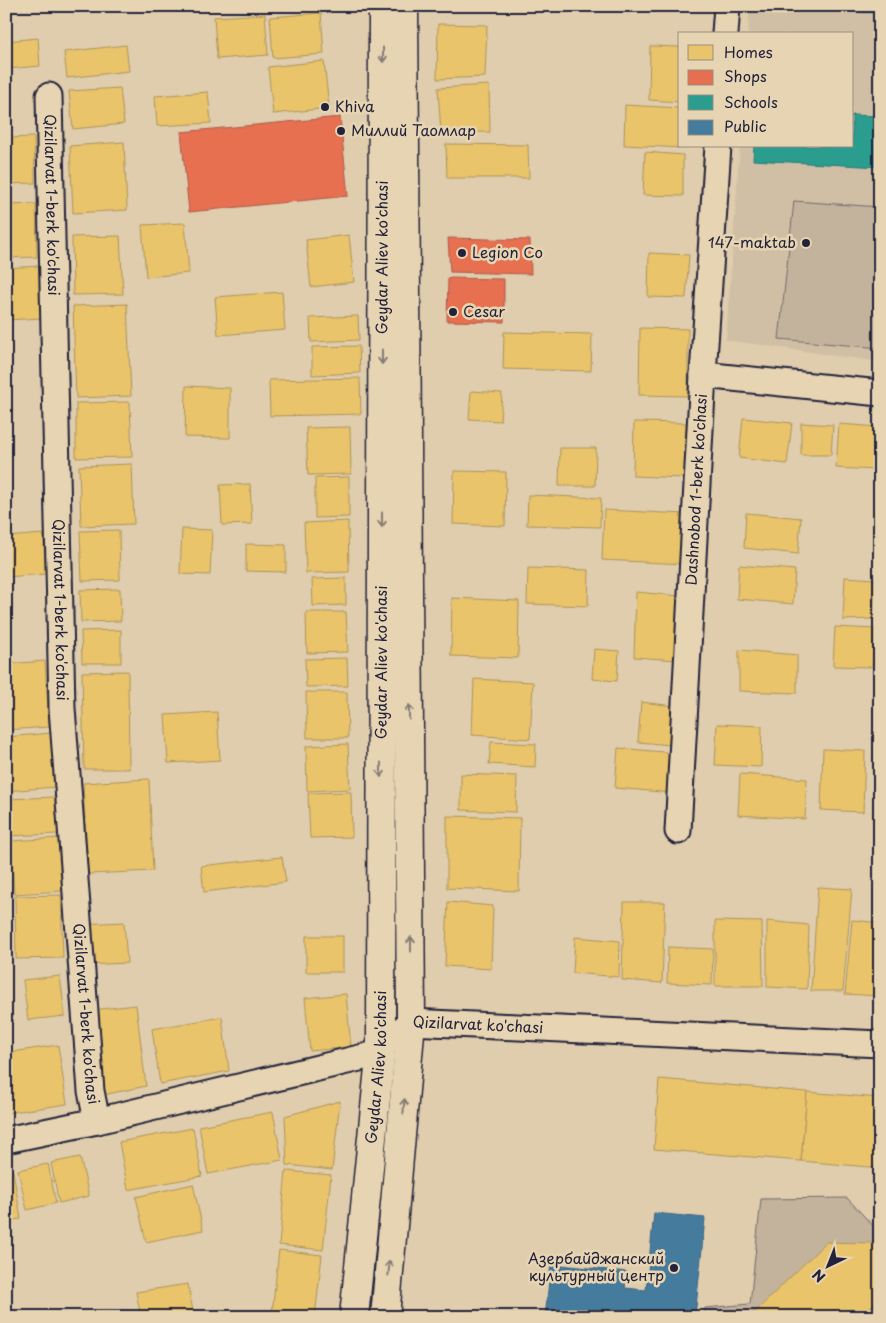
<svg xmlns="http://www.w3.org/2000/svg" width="886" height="1323" font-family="'Playpen Sans',sans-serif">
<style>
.built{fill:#d0bfa4}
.green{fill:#c3b39d;stroke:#726a6c}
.homes{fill:#e9c46a;stroke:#ad935c}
.shops{fill:#e76f51;stroke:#ac584a}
.schools{fill:#2a9d8f;stroke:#287876}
.public{fill:#457b9d;stroke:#3a6080}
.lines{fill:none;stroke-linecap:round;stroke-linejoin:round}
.minor-casing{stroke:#22223b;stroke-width:29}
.secondary-casing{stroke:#22223b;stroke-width:31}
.minor{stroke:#e7d4b2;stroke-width:25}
.secondary{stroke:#e7d4b2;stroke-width:28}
.oneway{stroke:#847b76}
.poi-dot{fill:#22223b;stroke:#e7d4b2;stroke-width:2}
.labels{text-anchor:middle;stroke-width:5;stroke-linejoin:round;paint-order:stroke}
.poi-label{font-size:15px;fill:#22223b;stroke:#e7d4b2;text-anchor:start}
.street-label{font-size:15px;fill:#22223b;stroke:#e7d4b2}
</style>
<rect width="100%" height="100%" fill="#dfcdad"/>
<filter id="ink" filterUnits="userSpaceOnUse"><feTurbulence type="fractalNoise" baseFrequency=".02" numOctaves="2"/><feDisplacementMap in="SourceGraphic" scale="10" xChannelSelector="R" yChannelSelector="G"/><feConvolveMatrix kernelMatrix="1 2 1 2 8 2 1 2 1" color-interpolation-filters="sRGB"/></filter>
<g filter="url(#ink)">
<!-- built -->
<polygon class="built" points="750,6 880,6 880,362 726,340 740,146 852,146 852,34 748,34"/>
<!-- green -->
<g class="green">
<polygon points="794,201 880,207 880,348 779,339"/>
<polygon points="847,1198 880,1233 880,1317 704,1317 705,1308 750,1304 761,1199"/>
</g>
<!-- homes -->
<g class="homes">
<polygon points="321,13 324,54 273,58 270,17"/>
<polygon points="265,14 268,55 217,59 214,17"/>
<polygon points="438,24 487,25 485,77 437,79"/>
<polygon points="38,38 40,66 6,69 6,41"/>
<polygon points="126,45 129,71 67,78 64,52"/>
<polygon points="650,46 680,47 680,102 649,100"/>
<polygon points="324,61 329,108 273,114 268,67"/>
<polygon points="489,85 490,132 441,133 438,88"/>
<polygon points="120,88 124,124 73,129 69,91"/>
<polygon points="208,92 211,123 157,126 155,96"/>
<polygon points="625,105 680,108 680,146 684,146 683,148 624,145"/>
<polygon points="34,137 35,183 6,184 6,138"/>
<polygon points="124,142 127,210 73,213 70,146"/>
<polygon points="446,144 528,145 529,178 447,178"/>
<polygon points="645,152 683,155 683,196 643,195"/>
<polygon points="36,204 37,257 6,258 6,205"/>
<polygon points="185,223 189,273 146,277 142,225"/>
<polygon points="349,235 354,282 311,287 306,240"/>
<polygon points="120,236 123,294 73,295 72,237"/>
<polygon points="649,253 689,255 686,298 648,297"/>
<polygon points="39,266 43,318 6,320 6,268"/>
<polygon points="282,292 285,330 218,335 215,297"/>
<polygon points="127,304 131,396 76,398 73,306"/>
<polygon points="358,316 359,340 311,342 310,318"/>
<polygon points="640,328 688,329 688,396 639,395"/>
<polygon points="504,332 592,334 591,371 503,369"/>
<polygon points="359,346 360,373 312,375 312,347"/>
<polygon points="360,378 361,414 270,416 269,380"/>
<polygon points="186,386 230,388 230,438 185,437"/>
<polygon points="471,391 502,393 500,421 469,419"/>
<polygon points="130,402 132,457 76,458 76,403"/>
<polygon points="743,418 792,423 787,464 739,458"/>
<polygon points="634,422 686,423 684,478 633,476"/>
<polygon points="801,423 833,425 831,455 801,455"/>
<polygon points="839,424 880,427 877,470 836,468"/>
<polygon points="350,427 351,474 308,475 306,428"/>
<polygon points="560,448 596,448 595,486 559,486"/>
<polygon points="132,464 134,524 81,526 79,466"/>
<polygon points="454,471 506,472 505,526 453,524"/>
<polygon points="349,477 349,517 315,518 315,478"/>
<polygon points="250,484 252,524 222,525 220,485"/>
<polygon points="528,495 601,498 600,527 527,525"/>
<polygon points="604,510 686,514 684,564 602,560"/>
<polygon points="746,513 801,518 798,554 744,548"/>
<polygon points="348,521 349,572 306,573 304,523"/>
<polygon points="182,529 212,530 210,575 180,574"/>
<polygon points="119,530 120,580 82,581 80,531"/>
<polygon points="43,534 46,574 6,577 6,537"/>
<polygon points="246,544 286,545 286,572 246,571"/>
<polygon points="739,565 795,570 793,604 737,599"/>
<polygon points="528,568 589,570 588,606 527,604"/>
<polygon points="845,577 875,579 873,619 843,620"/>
<polygon points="346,578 346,605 313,606 312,579"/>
<polygon points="120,589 121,621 81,622 80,590"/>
<polygon points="636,592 680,596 677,660 634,657"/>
<polygon points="452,598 519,601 518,658 451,656"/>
<polygon points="306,612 346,612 348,652 307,653"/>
<polygon points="835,627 875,629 872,667 833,666"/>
<polygon points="121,630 121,663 82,663 81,631"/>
<polygon points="594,649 619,651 617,681 592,679"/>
<polygon points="739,650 797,655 797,693 739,691"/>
<polygon points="347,658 348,686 306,687 305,659"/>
<polygon points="45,661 49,727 6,730 6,664"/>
<polygon points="128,671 129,769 84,769 82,672"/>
<polygon points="474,679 533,682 530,739 472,735"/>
<polygon points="306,692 347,692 348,738 307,738"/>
<polygon points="641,702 674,706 671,745 638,742"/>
<polygon points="217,712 220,760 168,763 165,715"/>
<polygon points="717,724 762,726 761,767 715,765"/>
<polygon points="52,733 55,787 6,791 6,737"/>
<polygon points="491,742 536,744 535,767 489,764"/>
<polygon points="348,744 350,789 307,791 306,746"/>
<polygon points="618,748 675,753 672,793 615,788"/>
<polygon points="823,749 865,751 863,812 821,810"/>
<polygon points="461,774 517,776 516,812 461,810"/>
<polygon points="740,774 807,779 805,819 738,815"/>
<polygon points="149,779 153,871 88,874 83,783"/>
<polygon points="351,792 352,837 310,838 308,793"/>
<polygon points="56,797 58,834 6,836 6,799"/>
<polygon points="447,816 520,818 519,891 447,888"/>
<polygon points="59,838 62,891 14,894 11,841"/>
<polygon points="282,857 286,882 204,892 201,866"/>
<polygon points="818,887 852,889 843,991 811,991"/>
<polygon points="61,895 63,958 16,959 15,896"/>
<polygon points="448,902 493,906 491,969 445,966"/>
<polygon points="624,902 665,902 662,983 622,980"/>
<polygon points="852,920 880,923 880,996 845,994"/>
<polygon points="715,921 762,922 763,986 715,986"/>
<polygon points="767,921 809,925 807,989 767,987"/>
<polygon points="124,922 127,963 85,965 83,924"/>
<rect x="306" y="936" width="37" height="36"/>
<polygon points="575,937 620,941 619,977 573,973"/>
<polygon points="668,947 713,949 712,985 667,983"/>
<polygon points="60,976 65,1016 28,1020 23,980"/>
<polygon points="346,994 351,1047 310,1051 305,998"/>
<polygon points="136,1005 146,1086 103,1095 92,1010"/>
<polygon points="222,1017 229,1071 160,1084 152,1029"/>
<polygon points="58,1045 67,1104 6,1113 6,1053"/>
<polygon points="659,1079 807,1092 801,1161 654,1149"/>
<polygon points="807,1092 880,1098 880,1168 801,1161"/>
<polygon points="340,1101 332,1170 287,1165 285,1116"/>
<polygon points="273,1112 282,1160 208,1174 199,1126"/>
<polygon points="193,1128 202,1176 128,1190 119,1142"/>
<polygon points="80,1157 89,1196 59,1203 51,1163"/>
<polygon points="48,1164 56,1203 27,1210 18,1170"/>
<polygon points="13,1171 21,1219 6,1221 6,1173"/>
<polygon points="286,1171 331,1175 323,1250 279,1245"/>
<polygon points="193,1184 203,1230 146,1242 136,1197"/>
<polygon points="826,1242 873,1243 880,1249 880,1297 861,1317 750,1317"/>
<polygon points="279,1250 322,1255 315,1317 272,1313"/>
<polygon points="188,1284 194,1317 141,1317 136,1292"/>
</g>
<!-- shops -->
<g class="shops">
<polygon points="340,117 348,196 189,212 181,132"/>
<polygon points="448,238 530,240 531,274 450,272"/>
<polygon points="448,278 504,279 504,322 447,321"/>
</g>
<!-- schools -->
<g class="schools">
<polygon points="788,6 880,6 880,13 788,8"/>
<polygon points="852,115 880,116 880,167 753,160 754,146 852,146"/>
</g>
<!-- public -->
<polygon class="public" points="654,1213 705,1218 695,1317 545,1317 551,1264 627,1272 625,1288 646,1290"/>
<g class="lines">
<defs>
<g id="minor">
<polyline points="725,34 727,6"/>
<path id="s1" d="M49 96 62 708 91 1091 97 1121"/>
<polyline points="703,375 880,393"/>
<path id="s2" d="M678 831 703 375 718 146"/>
<path id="s3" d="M6 1140 97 1121 372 1055 411 1022 880 1044"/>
</g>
<g id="secondary">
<path id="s4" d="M354 1317 381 1048 383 6"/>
<polyline points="385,1317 411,1022 404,6"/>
</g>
</defs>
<!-- minor casing -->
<use href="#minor" class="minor-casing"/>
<!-- secondary casing -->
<use href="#secondary" class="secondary-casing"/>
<!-- minor -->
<use href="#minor" class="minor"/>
<!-- secondary -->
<use href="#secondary" class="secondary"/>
</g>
<!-- one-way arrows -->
<defs><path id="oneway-shaft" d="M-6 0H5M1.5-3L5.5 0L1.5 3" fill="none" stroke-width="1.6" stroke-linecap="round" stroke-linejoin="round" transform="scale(1.25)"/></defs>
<g class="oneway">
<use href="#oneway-shaft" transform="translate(383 55) rotate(90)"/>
<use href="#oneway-shaft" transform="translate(382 357) rotate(90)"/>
<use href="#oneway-shaft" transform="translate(382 520) rotate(90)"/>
<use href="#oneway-shaft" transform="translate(409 712) rotate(-90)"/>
<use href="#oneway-shaft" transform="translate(381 770) rotate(90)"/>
<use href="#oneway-shaft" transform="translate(411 944) rotate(-90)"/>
<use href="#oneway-shaft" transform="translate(404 1106) rotate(-85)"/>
<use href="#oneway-shaft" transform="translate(389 1268) rotate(-85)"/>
</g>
</g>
<!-- markers -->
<g class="poi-dot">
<circle cx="325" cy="107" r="5"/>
<circle cx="341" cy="131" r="5"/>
<circle cx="806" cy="243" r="5"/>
<circle cx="462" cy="253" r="5"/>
<circle cx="453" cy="312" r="5"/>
<circle cx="674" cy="1268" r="5"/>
</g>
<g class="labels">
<!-- poi labels -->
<g class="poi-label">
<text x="335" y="112">Khiva</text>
<text x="351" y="136">Миллий Таомлар</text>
<text x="796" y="248" text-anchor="end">147-maktab</text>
<text x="472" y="258">Legion Co</text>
<text x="463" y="317">Cesar</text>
<text x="664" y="1264" text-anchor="end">Азербайджанский<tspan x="664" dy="17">культурный центр</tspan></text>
</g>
<!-- street labels -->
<g class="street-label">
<text dy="5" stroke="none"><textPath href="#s1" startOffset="109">Qizilarvat 1-berk ko'chasi</textPath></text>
<text dy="5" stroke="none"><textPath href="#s4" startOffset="1061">Geydar Aliev ko'chasi</textPath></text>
<text dy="5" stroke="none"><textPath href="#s2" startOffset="342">Dashnobod 1-berk ko'chasi</textPath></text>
<text dy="5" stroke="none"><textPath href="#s1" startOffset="514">Qizilarvat 1-berk ko'chasi</textPath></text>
<text dy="5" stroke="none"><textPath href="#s4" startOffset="656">Geydar Aliev ko'chasi</textPath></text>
<text dy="5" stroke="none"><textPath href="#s1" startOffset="919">Qizilarvat 1-berk ko'chasi</textPath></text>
<text dy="5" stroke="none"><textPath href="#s3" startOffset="494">Qizilarvat ko'chasi</textPath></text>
<text dy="5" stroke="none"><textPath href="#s4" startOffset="251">Geydar Aliev ko'chasi</textPath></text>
</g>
</g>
<!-- margin -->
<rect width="886" height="1323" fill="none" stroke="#e7d4b2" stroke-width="25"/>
<rect x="12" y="12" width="861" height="1298" fill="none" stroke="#22223b" stroke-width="2" filter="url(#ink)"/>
<!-- legend -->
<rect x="678" y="32" width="175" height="115" fill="#e7d4b2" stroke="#988d82"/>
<rect x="688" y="45" width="25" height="15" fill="#e9c46a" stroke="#988d82"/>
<text x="724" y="58" font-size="15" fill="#22223b">Homes</text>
<rect x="688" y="70" width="25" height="15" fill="#e76f51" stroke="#988d82"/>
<text x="724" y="82" font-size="15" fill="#22223b">Shops</text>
<rect x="688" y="95" width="25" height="15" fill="#2a9d8f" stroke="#988d82"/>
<text x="724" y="108" font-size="15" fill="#22223b">Schools</text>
<rect x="688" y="120" width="25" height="15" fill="#457b9d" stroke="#988d82"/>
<text x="724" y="132" font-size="15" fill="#22223b">Public</text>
<!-- north arrow -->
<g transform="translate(828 1266) rotate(223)" stroke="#e7d4b2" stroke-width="4" paint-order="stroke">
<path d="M0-4L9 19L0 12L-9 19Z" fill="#22223b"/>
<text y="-8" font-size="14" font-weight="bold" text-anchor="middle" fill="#22223b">N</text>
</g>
</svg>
